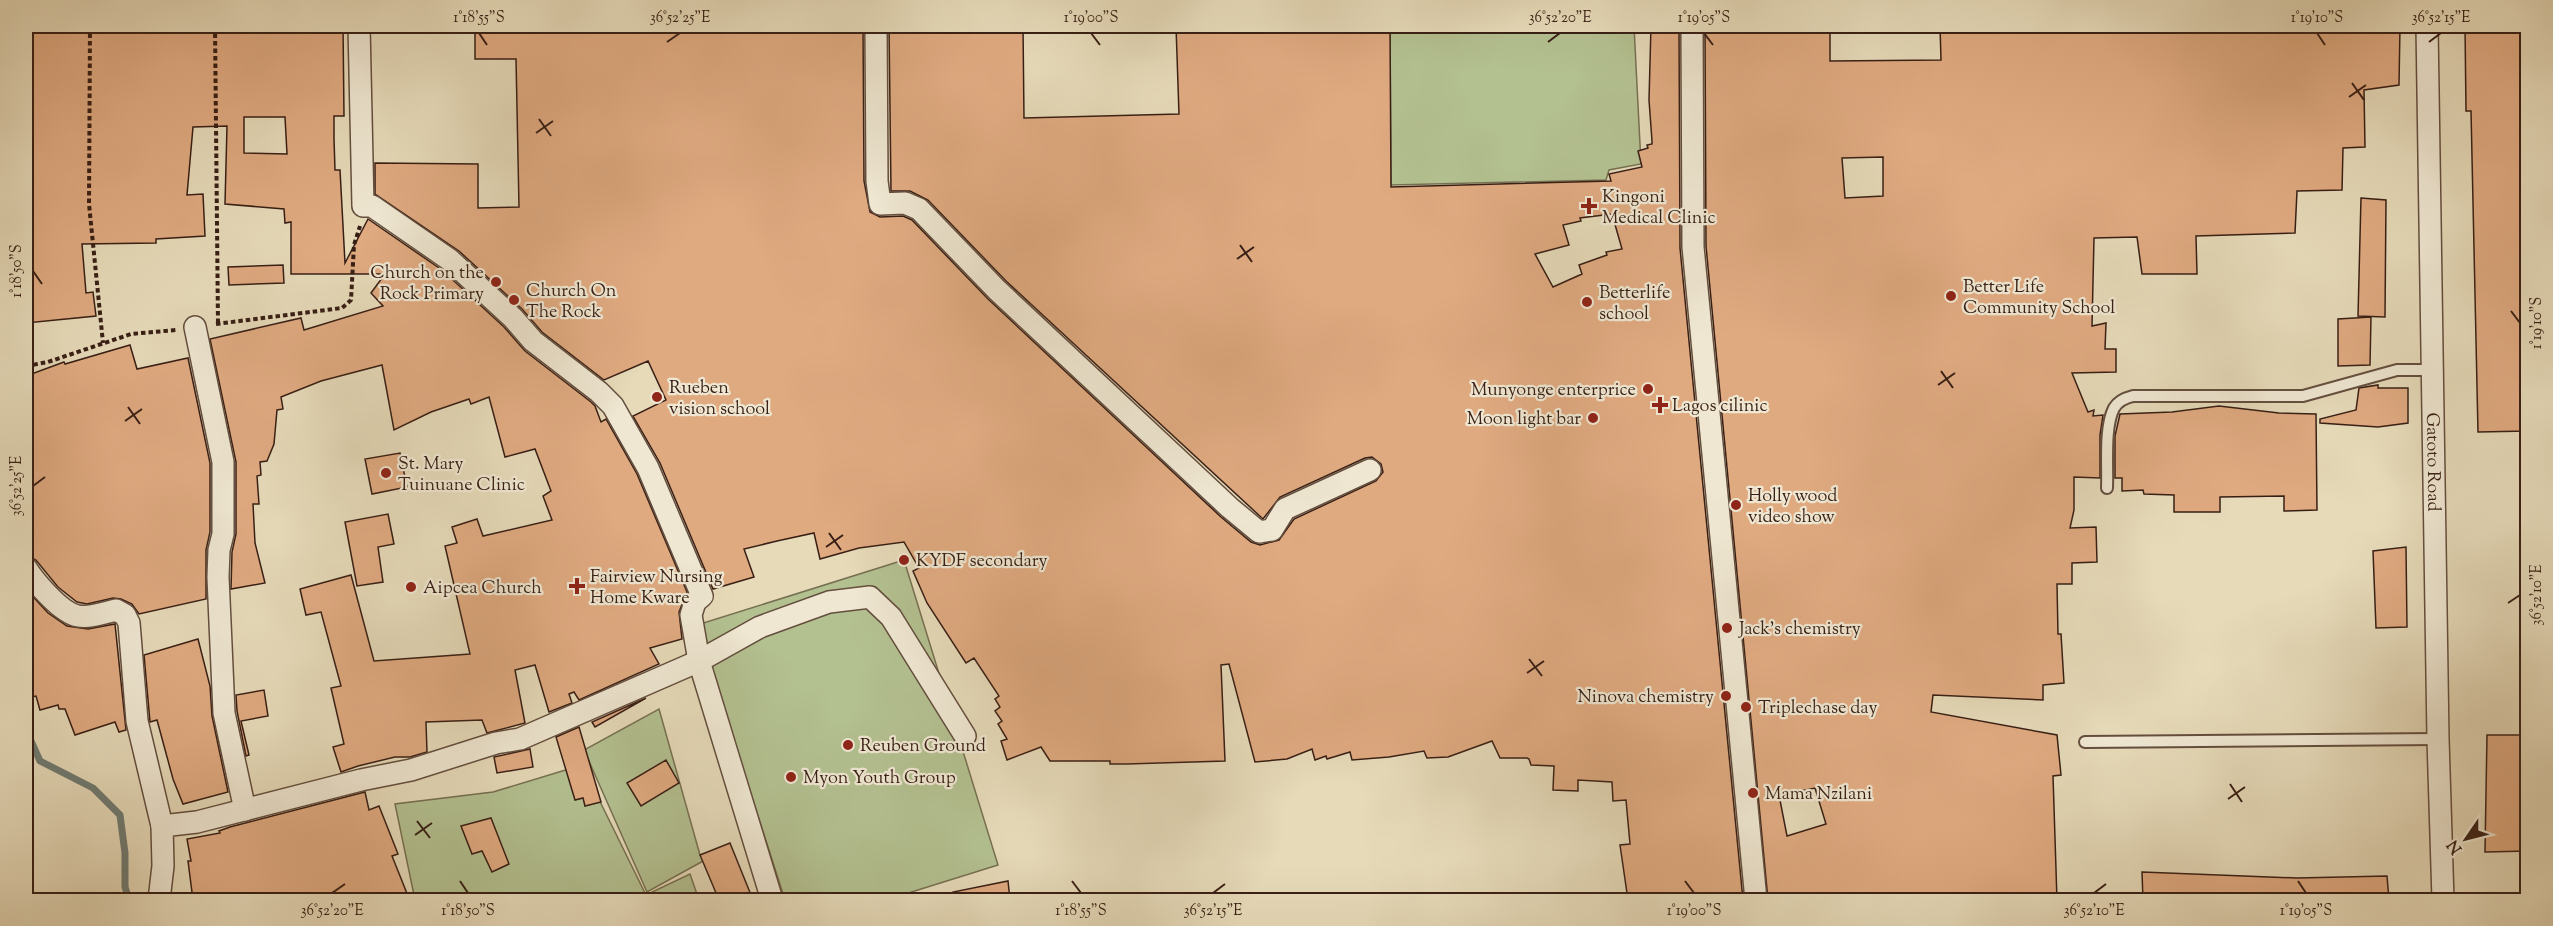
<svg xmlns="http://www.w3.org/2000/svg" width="2553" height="926" font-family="'Sorts Mill Goudy',serif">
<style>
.green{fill:#b3c090;stroke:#767052;stroke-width:1.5}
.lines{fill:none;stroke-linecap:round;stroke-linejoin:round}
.stream{stroke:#707c73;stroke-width:7}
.building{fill:#e0aa81;stroke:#381f15;stroke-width:1.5;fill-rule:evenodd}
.lane-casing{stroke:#644e3e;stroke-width:14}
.street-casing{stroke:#644e3e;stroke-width:24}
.path{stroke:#381f15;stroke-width:4;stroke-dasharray:4.5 3;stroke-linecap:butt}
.lane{stroke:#efe7d2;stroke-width:10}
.street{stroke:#efe7d2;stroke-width:21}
.ticks{fill:none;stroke:#381f15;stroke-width:2}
.poi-dot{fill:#8f2418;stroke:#efe7d2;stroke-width:2}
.labels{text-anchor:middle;stroke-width:4.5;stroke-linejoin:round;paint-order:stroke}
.poi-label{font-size:18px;fill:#381f15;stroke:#efe7d2;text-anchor:start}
.street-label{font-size:18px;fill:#381f15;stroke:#efe7d2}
.neatline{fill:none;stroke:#381f15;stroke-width:2}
.ticks-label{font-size:15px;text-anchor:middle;fill:#381f15}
</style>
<rect width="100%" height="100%" fill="#e6dab9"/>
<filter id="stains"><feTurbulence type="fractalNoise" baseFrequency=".00333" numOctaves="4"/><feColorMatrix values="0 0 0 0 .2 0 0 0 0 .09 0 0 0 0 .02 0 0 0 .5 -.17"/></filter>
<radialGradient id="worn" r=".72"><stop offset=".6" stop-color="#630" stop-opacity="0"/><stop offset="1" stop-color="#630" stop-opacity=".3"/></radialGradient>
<!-- green -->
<g class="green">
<polygon points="1390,26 1634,26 1641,164 1609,170 1606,180 1391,185"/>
<polygon points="904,560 998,865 886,900 785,900 697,625"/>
<polygon points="659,709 700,855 705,860 647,892 584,750"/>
<polygon points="582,765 646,895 690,874 699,900 415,900 395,804 493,792"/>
</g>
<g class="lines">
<!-- stream -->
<polyline class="stream" points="26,730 40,761 93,788 120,815 125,853 125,887 129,900"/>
</g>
<!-- building -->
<g class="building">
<path d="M26 26H76V33L157 31 156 26H343L344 116H334V139L335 170H340L345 263 368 219 442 270 504 327 525 351 591 402 595 406 601 422 606 419 637 474 687 592 679 612 682 639 650 648 659 664 579 700 574 692 569 694 572 703 549 712 535 665 515 670 525 723 487 733 482 720 426 722 427 752 410 757H395L358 766 341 772 333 747 344 744 331 688 341 686 321 612 306 615 300 589 351 575 374 661 470 654 445 546 457 543 452 527 477 519 483 536 552 520 543 496 551 491 535 449 505 457 489 397 471 404 469 399 431 412 394 430 382 365 321 381 281 397 283 409 277 410 274 444 267 461 260 462 261 475 257 476 259 504H253L255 543 265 583 231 589 232 552 236 534V462L210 339 301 318 304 330 383 306 371 293 385 274H291V222L285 223 284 209 225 204 227 126 193 127 187 195 203 194 205 236 156 239V243L82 244 86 293 93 292 96 316 26 323V249H29L26 168ZM244 117H285L287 154 244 153Z"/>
<path d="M475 26H621V29H669V32L714 30V27L754 28V26H863L864 181 870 212 880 217 903 216 912 220 988 299 1221 517 1251 542 1260 545 1279 540 1294 519 1376 481 1383 472 1381 464 1372 457 1365 458 1280 497 1263 519 1006 281 928 200 910 191H891L889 26H1023L1024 118 1179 114 1176 26H1390L1391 187 1611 181 1609 174 1642 167 1638 151 1648 148 1647 145 1652 144V141L1649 100 1651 26H1679L1680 248 1743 900H1628L1620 845 1630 844 1626 800 1613 801 1612 782 1578 780V791L1553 790 1554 766 1531 765 1529 759 1527 758H1500L1492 741 1448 757 1427 758 1424 751 1389 757 1352 760 1350 752 1327 759 1326 756 1315 760 1312 749 1287 759 1255 762 1229 664 1221 665 1225 761 1127 764H1110V761H1050L1041 747 1007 760 1001 741 1007 739 998 724 1002 721 995 711 1000 707 995 699 999 696 974 658 966 663 927 603 913 571 919 568 904 542 859 548 820 559 814 533 777 541 744 549 754 577 713 589 660 463 633 416 666 400 648 361 604 380 542 332 522 309 459 251 375 194V163L478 164V208L519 207 516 59H475ZM1612 214 1622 249 1606 252 1607 255 1579 265 1582 274 1553 287 1535 254 1569 245 1563 225 1581 221 1580 218Z"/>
<path d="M1705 26H1830V61L1941 60 1940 26H2400L2399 85 2364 90 2365 147 2343 148 2342 190 2297 191 2295 233 2196 236 2197 274H2142L2137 237 2094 238 2092 326 2106 323 2105 349H2116V372L2072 373 2088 412 2094 410 2093 416 2103 415 2100 435V478L2074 477V510L2070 528 2096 527 2097 562 2072 563V584H2057L2058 634H2061L2064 683 2043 685V700L1933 695 1931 712 2057 735 2061 775 2053 776 2057 900H1768L1706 246ZM1883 157V196L1845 198 1842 158ZM1815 788 1826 824 1787 836 1779 795Z"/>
<polygon points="2465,26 2528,26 2528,431 2478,432 2471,111 2466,111"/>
<polygon points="2361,198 2386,200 2385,317 2358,316"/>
<polygon points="283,265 284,283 229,285 228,267"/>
<polygon points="2371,317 2370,365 2338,366 2338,319"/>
<polygon points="130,345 137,369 188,358 210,463 210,532 206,550 206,599 139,614 132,604 121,599 113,598 87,604 77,602 58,587 36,560 26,555 26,376 64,362 65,364"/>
<polygon points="2378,385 2378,388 2408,388 2408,423 2378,427 2320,423 2320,419 2356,410 2359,388"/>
<polygon points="2219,406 2279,413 2316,414 2317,510 2284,511 2284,496 2220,497 2220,512 2174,512 2174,495 2144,494 2143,490 2122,491 2122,478 2115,478 2115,436 2120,414 2172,412"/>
<polygon points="400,453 407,487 372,494 365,459"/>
<polygon points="388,514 394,544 378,547 383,582 357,586 345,522"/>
<polygon points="2406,547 2407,627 2376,628 2373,551"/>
<polygon points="26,589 48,613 67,626 88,629 115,624 126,730 119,732 115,722 75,735 65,709 59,709 58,705 40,710 36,696 31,697 26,667"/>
<polygon points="198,639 210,686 212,716 228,792 183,804 173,779 157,720 150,722 144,655"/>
<polygon points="264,690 268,716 241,721 249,755 246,756 237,711 236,695"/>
<polygon points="646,698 595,727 592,722"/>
<polygon points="579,727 601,802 585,806 583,798 575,800 556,737"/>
<polygon points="2487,735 2528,735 2528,851 2485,852"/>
<polygon points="530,749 533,767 497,773 494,757"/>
<polygon points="666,760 679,783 641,806 627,783"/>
<polygon points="365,792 369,810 379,806 398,854 392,856 408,896 391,900 319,900 317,893 270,900 193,900 188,861 191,861 187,839 220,833 219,831 230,827"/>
<polygon points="491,818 509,864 492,872 482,851 472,854 461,826"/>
<polygon points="730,843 753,900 719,900 700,855"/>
<polygon points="2142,872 2297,878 2387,876 2389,900 2143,900"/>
<polygon points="1008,881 1010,900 954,900 953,892"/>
</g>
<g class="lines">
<defs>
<g id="lane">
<path d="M2107 488C2108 466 2104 427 2114 408 2118 401 2125 398 2133 396H2303L2397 370H2432"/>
<polyline points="2085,742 2438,739"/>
<polyline points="2526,888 2528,888"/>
</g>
<g id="street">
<polyline points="359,26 363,206 372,206 450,260 513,318 533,341 599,392 613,406 648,468 702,596 695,602 691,615 699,661 772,900"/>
<polyline points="876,26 877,181 880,204 905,203 919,209 997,290 1230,508 1259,532 1272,530 1285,509 1370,470"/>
<polyline points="1692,26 1693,247 1756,900"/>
<path id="s1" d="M2427 26 2438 739 2443 900"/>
<polyline points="195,327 223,462 223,534 219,550 218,577 224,713 245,810"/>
<path d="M26 568C35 582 61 613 78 616 91 618 103 613 116 610L125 615 129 623 137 721 162 826"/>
<polyline points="159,900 163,866 162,826 197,822 361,780 411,770 496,743 520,739 699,661 760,627 829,602 870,597 891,617 965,736"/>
</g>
</defs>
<!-- lane casing -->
<use href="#lane" class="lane-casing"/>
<!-- street casing -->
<use href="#street" class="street-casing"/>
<!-- path -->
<g class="path">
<polyline points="90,26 89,204 103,343"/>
<polyline points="215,26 218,324"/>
<polyline points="216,324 342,308 351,300 354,245 360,226"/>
<polyline points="26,366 48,362 131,334 176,330"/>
</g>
<!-- lane -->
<use href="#lane" class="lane"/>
<!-- street -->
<use href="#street" class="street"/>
</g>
<!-- ticks -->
<path class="ticks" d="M479 33 487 45M1091 33 1100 45M1704 33 1713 45M2317 33 2325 45M667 42 680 33M1548 42 1560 33M2429 42 2441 33M2352 83 2364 100M2349 97 2366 85M539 119 551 136M536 133 553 121M1240 245 1252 262M1237 259 1254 247M33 271 42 284M2511 311 2520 323M1941 371 1953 388M1938 385 1955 373M128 407 140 424M125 421 142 409M33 486 45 477M829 533 841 550M826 547 843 535M2508 603 2520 595M1529 659 1542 676M1527 673 1544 661M2230 784 2242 802M2228 799 2245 787M417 821 430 838M415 835 432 823M460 881 468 893M1072 881 1081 893M1685 881 1694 893M2298 881 2306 893M332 893 345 884M1213 893 1225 884M2094 893 2106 884"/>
<!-- markers -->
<g class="poi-dot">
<path d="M1586 197h6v6h6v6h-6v6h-6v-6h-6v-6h6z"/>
<circle cx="496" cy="282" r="6"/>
<circle cx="1951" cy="296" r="6"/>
<circle cx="514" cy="300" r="6"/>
<circle cx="1587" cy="302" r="6"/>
<circle cx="1648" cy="389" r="6"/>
<circle cx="657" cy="397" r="6"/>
<path d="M1657 396h6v6h6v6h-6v6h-6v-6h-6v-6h6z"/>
<circle cx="1593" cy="418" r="6"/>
<circle cx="386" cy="473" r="6"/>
<circle cx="1736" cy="505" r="6"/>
<circle cx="904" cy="560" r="6"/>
<path d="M574 577h6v6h6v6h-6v6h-6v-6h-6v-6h6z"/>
<circle cx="411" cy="587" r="6"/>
<circle cx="1727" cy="628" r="6"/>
<circle cx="1726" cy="696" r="6"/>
<circle cx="1746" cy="707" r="6"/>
<circle cx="848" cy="745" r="6"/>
<circle cx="791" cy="777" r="6"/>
<circle cx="1753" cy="793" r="6"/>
</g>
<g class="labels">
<!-- poi labels -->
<g class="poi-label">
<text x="1602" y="202">Kingoni<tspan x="1602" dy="21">Medical Clinic</tspan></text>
<text x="484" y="278" text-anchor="end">Church on the<tspan x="484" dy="21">Rock Primary</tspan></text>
<text x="1963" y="292">Better Life<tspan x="1963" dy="21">Community School</tspan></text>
<text x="526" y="296">Church On<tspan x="526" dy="21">The Rock</tspan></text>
<text x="1599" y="298">Betterlife<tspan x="1599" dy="21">school</tspan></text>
<text x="669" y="393">Rueben<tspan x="669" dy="21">vision school</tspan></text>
<text x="1636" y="395" text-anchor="end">Munyonge enterprice</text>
<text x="1672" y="411">Lagos cilinic</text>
<text x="1581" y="424" text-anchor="end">Moon light bar</text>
<text x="398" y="469">St. Mary<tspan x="398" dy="21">Tuinuane Clinic</tspan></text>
<text x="1748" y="501">Holly wood<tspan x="1748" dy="21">video show</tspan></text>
<text x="916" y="566">KYDF secondary</text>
<text x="590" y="582">Fairview Nursing<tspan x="590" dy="21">Home Kware</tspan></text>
<text x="423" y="593">Aipcea Church</text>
<text x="1739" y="634">Jack's chemistry</text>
<text x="1714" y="702" text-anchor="end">Ninova chemistry</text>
<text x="1758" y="713">Triplechase day</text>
<text x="860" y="751">Reuben Ground</text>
<text x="803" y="783">Myon Youth Group</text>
<text x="1765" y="799">Mama Nzilani</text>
</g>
<!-- street labels -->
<g class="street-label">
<text dy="6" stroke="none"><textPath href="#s1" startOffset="436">Gatoto Road</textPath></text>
</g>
</g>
<!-- margin -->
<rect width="2553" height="926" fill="none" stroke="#e6dab9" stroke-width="66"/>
<!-- north arrow -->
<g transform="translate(2466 839) rotate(235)" stroke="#efe7d2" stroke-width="4.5" paint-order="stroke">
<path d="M0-4.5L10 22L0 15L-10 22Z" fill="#381f15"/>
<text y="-9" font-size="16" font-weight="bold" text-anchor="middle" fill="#381f15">N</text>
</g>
<rect x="33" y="33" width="2487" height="860" class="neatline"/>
<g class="ticks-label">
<text x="479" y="22">1°18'55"S</text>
<text x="680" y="22">36°52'25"E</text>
<text x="1091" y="22">1°19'00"S</text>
<text x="1560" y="22">36°52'20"E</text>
<text x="1704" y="22">1°19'05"S</text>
<text x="2317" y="22">1°19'10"S</text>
<text x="2441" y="22">36°52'15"E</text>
<text transform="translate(16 271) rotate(-90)" y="5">1°18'50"S</text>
<text transform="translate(2536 323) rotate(-90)" y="5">1°19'10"S</text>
<text transform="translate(16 486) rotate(-90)" y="5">36°52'25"E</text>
<text transform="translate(2536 595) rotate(-90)" y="5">36°52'10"E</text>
<text x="332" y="915">36°52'20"E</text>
<text x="468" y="915">1°18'50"S</text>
<text x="1081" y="915">1°18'55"S</text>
<text x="1213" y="915">36°52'15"E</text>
<text x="1694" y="915">1°19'00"S</text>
<text x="2094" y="915">36°52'10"E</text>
<text x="2306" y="915">1°19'05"S</text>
</g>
<rect width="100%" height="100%" filter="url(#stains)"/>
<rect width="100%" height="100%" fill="url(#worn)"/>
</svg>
